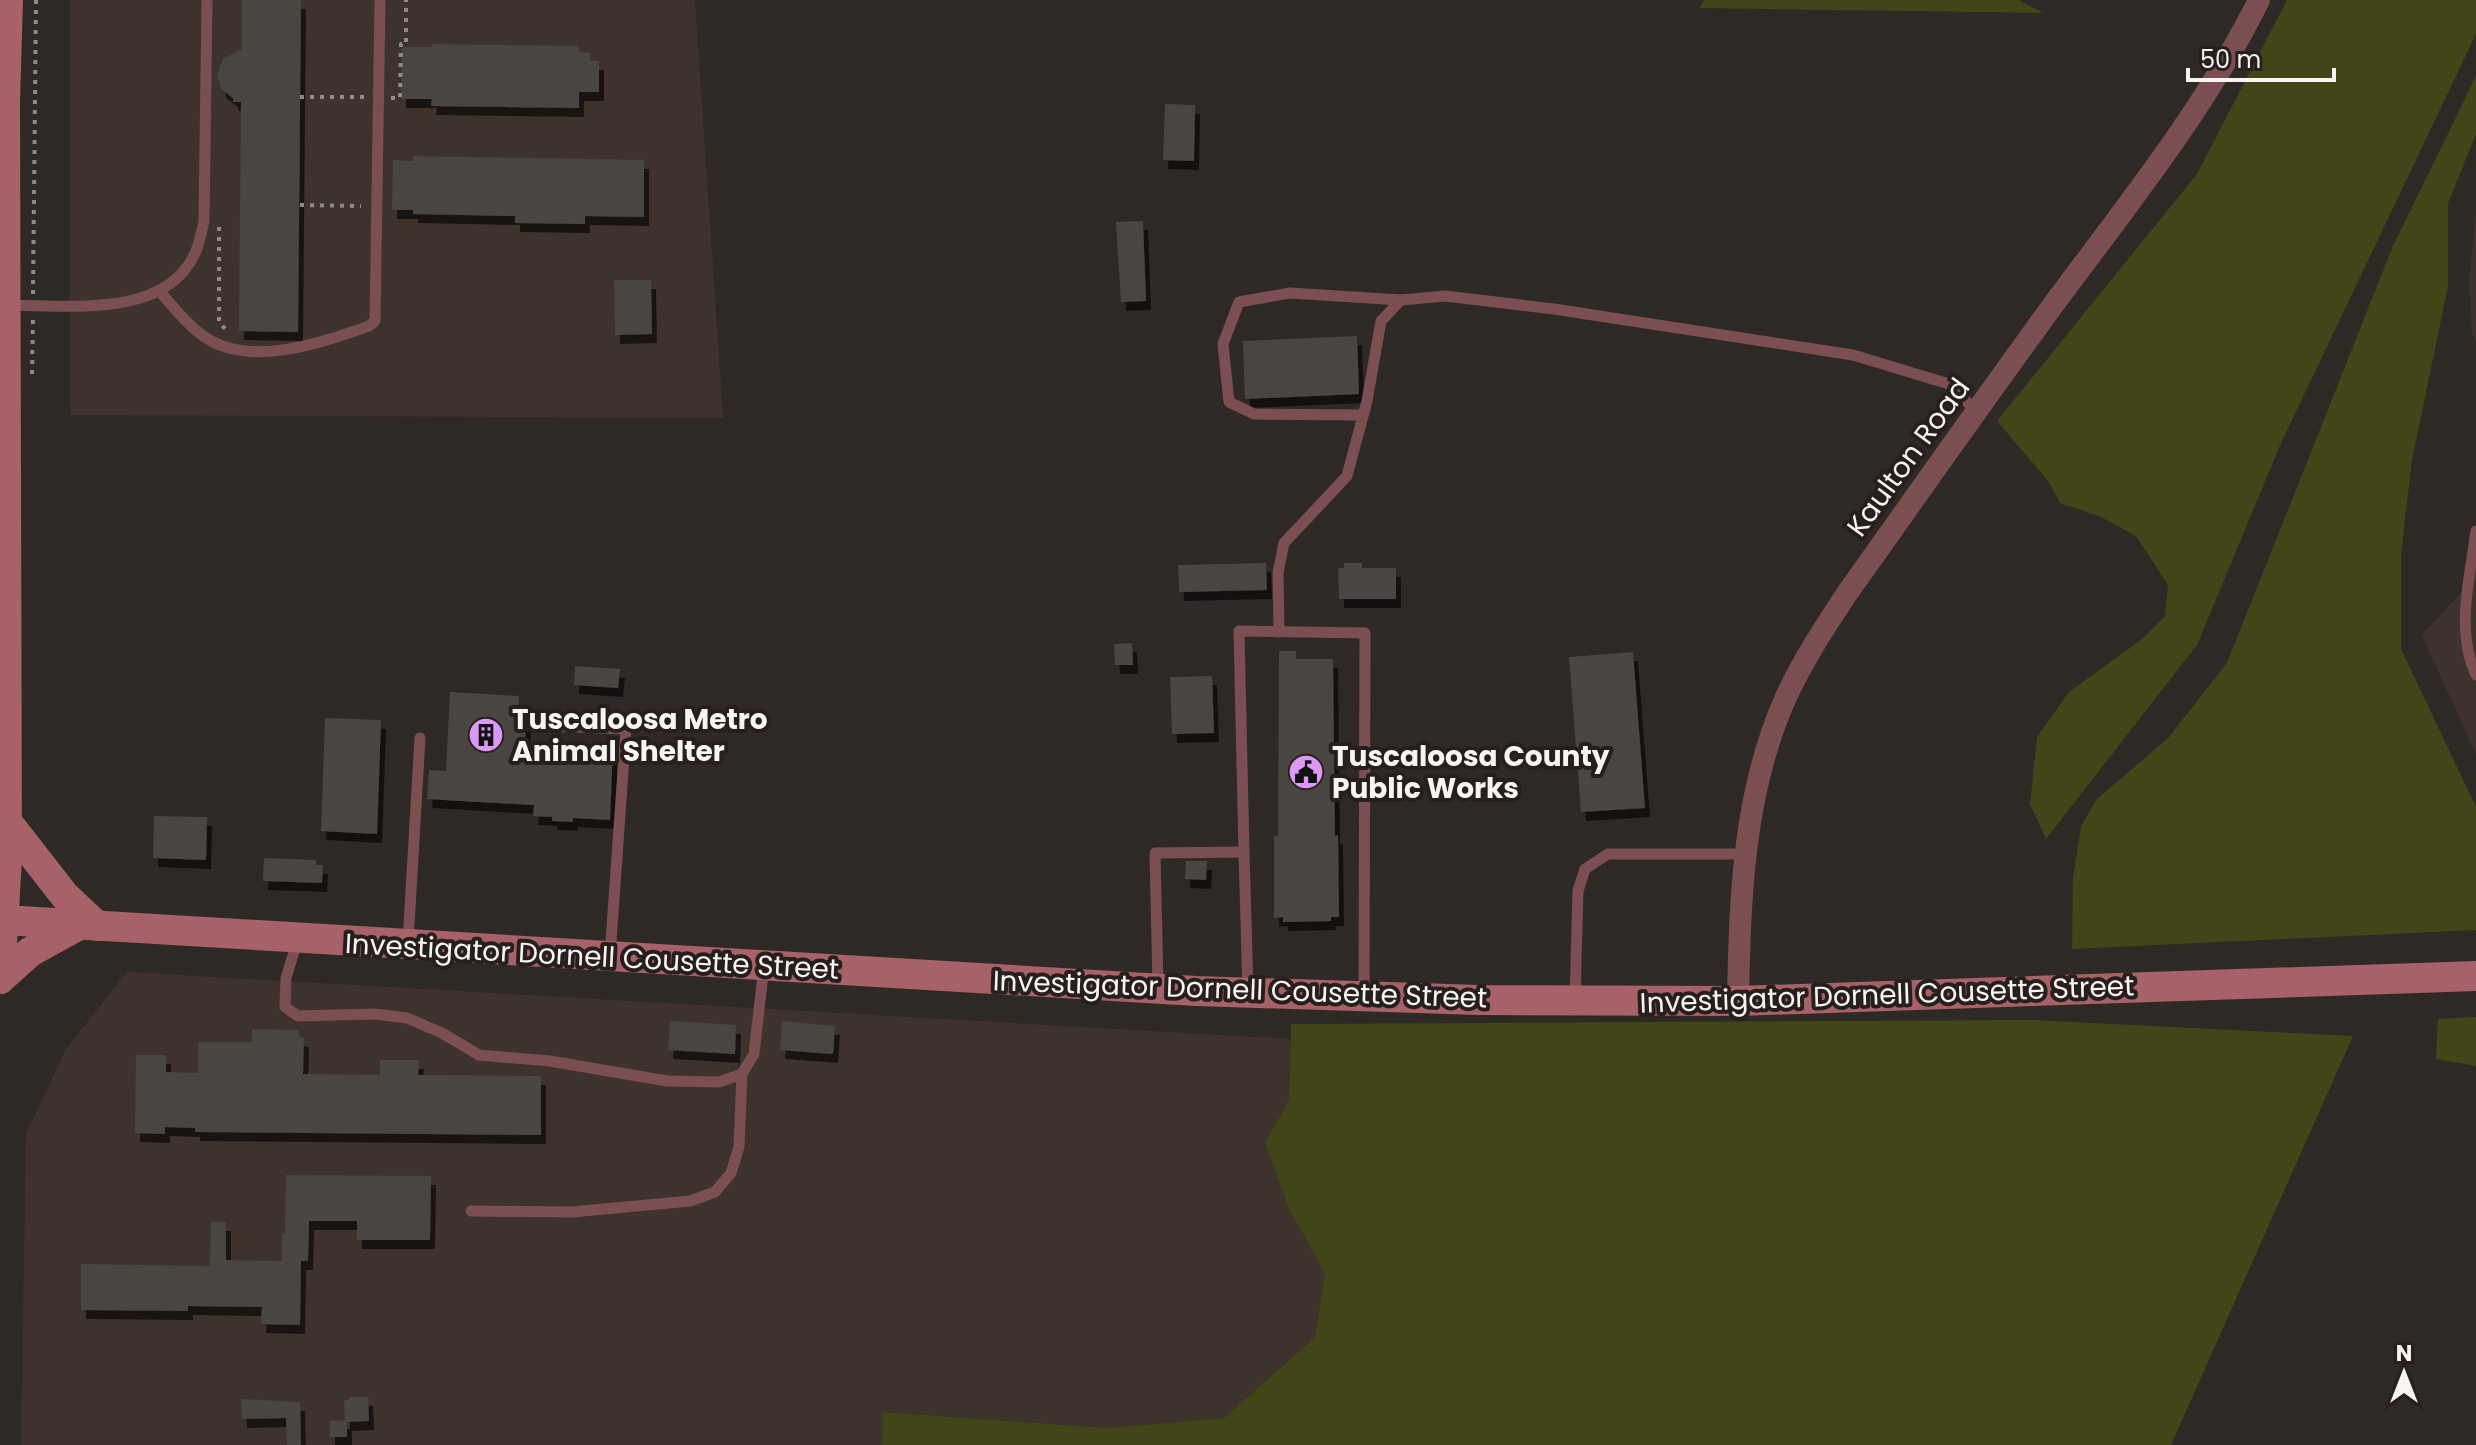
<svg xmlns="http://www.w3.org/2000/svg" width="2476" height="1445" font-family="Poppins,sans-serif">
<style>
.built{fill:#3e322c}
.green{fill:#414517}
.building{fill:#4a4440;filter:url(#shadow)}
.lines{fill:none;stroke-linecap:round;stroke-linejoin:round}
.path{stroke:#8f8a87;stroke-width:4;stroke-dasharray:4 6;stroke-linecap:butt}
.lane{stroke:#7b4e52;stroke-width:11}
.street{stroke:#7b4e52;stroke-width:22}
.secondary{stroke:#a76168;stroke-width:30}
.labels{text-anchor:middle;stroke-width:8;stroke-linejoin:round;paint-order:stroke}
.street-label{font-size:28px;fill:#f8f4f2;stroke:#261f1d}
.poi-label{font-size:28px;font-weight:bold;fill:#f8f4f2;stroke:#261f1d;text-anchor:start}
</style>
<defs>
<filter id="shadow"><feDropShadow dx="5" dy="9" stdDeviation="0" flood-color="#0009"/></filter>
</defs>
<rect width="100%" height="100%" fill="#2f2926"/>
<!-- built -->
<g class="built">
<polygon points="70,0 695,0 723,418 70,415"/>
<polygon points="2476,212 2476,341 2472,333 2469,278"/>
<polygon points="2476,555 2476,754 2422,635 2472,581"/>
<polygon points="127,972 1290,1039 1289,1100 1265,1142 1289,1209 1325,1273 1315,1337 1224,1418 1106,1428 884,1412 882,1445 21,1445 26,1134 66,1049"/>
</g>
<!-- green -->
<g class="green">
<polygon points="1704,0 2019,0 2043,13 1700,8"/>
<polygon points="2287,0 2476,0 2476,34 2281,443 2197,645 2046,839 2030,804 2037,737 2069,692 2141,640 2165,616 2168,585 2136,536 2099,516 2060,503 2049,482 1997,421 2197,174"/>
<polygon points="2476,76 2476,134 2448,203 2448,286 2412,460 2401,554 2401,649 2476,807 2476,930 2072,949 2073,878 2081,826 2097,799 2168,738 2227,663 2393,246"/>
<polygon points="2476,1017 2476,1066 2436,1059 2438,1019"/>
<polygon points="2032,1020 2353,1036 2171,1445 882,1445 883,1412 1106,1428 1224,1418 1315,1337 1325,1273 1289,1209 1265,1142 1289,1100 1291,1024"/>
</g>
<!-- building -->
<g class="building">
<polygon points="242,0 301,0 298,332 239,331 241,102 233,102 233,98 222,90 217,75 223,59 242,49"/>
<polygon points="432,44 579,46 579,52 590,53 590,61 599,61 599,92 579,92 579,108 431,106 432,99 401,99 402,47 432,47"/>
<polygon points="1165,104 1195,105 1194,161 1163,160"/>
<polygon points="413,156 644,160 644,217 585,216 585,224 515,223 515,216 413,214 413,210 392,210 393,160 413,161"/>
<polygon points="1143,221 1146,301 1121,302 1116,222"/>
<polygon points="614,280 651,280 652,334 615,335"/>
<polygon points="1357,336 1359,394 1245,399 1243,341"/>
<polygon points="1266,563 1267,590 1179,592 1178,565"/>
<polygon points="1344,563 1362,563 1362,568 1396,568 1396,599 1339,599 1338,568 1344,568"/>
<polygon points="1132,643 1133,665 1115,665 1114,644"/>
<polygon points="1279,651 1296,651 1296,659 1333,659 1335,836 1338,835 1339,917 1331,917 1331,921 1283,922 1283,917 1274,918 1274,836 1278,836"/>
<polygon points="1633,652 1645,808 1581,812 1569,657"/>
<polygon points="575,666 620,669 618,688 574,685"/>
<polygon points="1212,676 1214,733 1172,734 1170,677"/>
<polygon points="450,692 519,696 518,722 526,722 524,758 591,762 592,745 613,746 610,820 573,818 573,822 552,821 552,817 533,816 534,805 427,799 429,770 446,771"/>
<polygon points="325,718 381,720 377,834 321,831"/>
<polygon points="154,816 207,817 206,860 153,858"/>
<polygon points="264,858 316,860 316,865 323,865 322,883 263,881"/>
<polygon points="1186,861 1207,861 1206,880 1185,879"/>
<polygon points="670,1021 736,1025 735,1054 668,1050"/>
<polygon points="782,1021 835,1026 833,1054 780,1050"/>
<polygon points="252,1029 299,1030 299,1037 304,1038 303,1074 380,1075 380,1060 419,1060 418,1075 541,1076 541,1135 195,1132 195,1128 165,1127 165,1134 135,1133 136,1055 166,1055 166,1072 198,1073 198,1042 252,1042"/>
<polygon points="286,1175 431,1176 430,1240 357,1240 357,1221 309,1221 308,1261 301,1261 300,1325 261,1324 262,1307 188,1306 188,1311 81,1310 81,1264 210,1266 211,1222 226,1222 226,1260 282,1261 282,1234 285,1234"/>
<polygon points="349,1397 368,1397 369,1421 347,1422 347,1437 330,1437 330,1421 345,1420 344,1400 349,1400"/>
<polygon points="241,1399 300,1402 301,1445 287,1445 286,1418 242,1419"/>
</g>
<g class="lines">
<!-- path -->
<g class="path">
<polyline points="300,97 366,97"/>
<polyline points="391,98 400,98 401,44 406,44 406,0"/>
<polyline points="300,205 361,206"/>
<polyline points="219,227 219,322 227,331"/>
<polyline points="33,294 36,0"/>
<polyline points="32,374 33,318"/>
</g>
<!-- lane -->
<g class="lane">
<path d="M160 292C172 305 184 321 198 332 244 371 321 343 369 326L375 321 380 0"/>
<path d="M6 305C67 305 167 320 196 251 200 241 202 230 204 221L207 0"/>
<polyline points="1363,415 1254,414 1229,402 1223,344 1239,302 1290,293 1401,300 1445,296 1554,309 1853,355 1949,384 1977,412"/>
<path d="M2476 531C2470 578 2455 630 2476 675"/>
<polyline points="1279,632 1278,573 1284,543 1347,476 1367,401 1381,321 1401,300"/>
<polyline points="556,726 626,729 610,956"/>
<polyline points="1244,852 1239,631 1365,633 1364,996"/>
<polyline points="298,939 286,978 285,1007 298,1016 375,1014 407,1018 442,1033 479,1055 550,1061 667,1081 719,1082 742,1074 754,1054 764,966"/>
<polyline points="408,942 420,738"/>
<polyline points="1158,986 1155,853 1244,852 1248,992"/>
<polyline points="1575,1000 1578,891 1585,869 1608,854 1744,854"/>
<polyline points="471,1211 572,1212 690,1201 715,1192 731,1173 739,1147 742,1074"/>
</g>
<!-- street -->
<path class="street" d="M1738 1001C1740 897 1743 793 1786 697 1803 660 1826 625 1848 592 1917 495 1986 397 2056 301 2128 204 2205 109 2259 0"/>
<!-- secondary -->
<g class="secondary">
<polyline points="8,823 65,896 97,926"/>
<polyline points="4,920 1196,991 1479,1000 1738,1001 2476,976"/>
<polyline points="0,979 7,858 5,101 8,0"/>
<polyline points="0,979 30,952 77,926"/>
</g>
</g>
<!-- icons -->
<defs>
<symbol id="building-disc" viewBox="-11 -11 22 22"><circle r="9.5" fill="#db99f5" stroke="#261f1d"/><path d="M-4-6H4V6H1V3H-1V6H-4ZM-2.5-4.3h1.7v1.8h-1.7ZM.8-4.3h1.7v1.8H.8ZM-2.5-1h1.7V.8h-1.7ZM.8-1h1.7V.8H.8Z" fill="#111"/></symbol>
<symbol id="civic-disc" viewBox="-11 -11 22 22"><circle r="9.5" fill="#db99f5" stroke="#261f1d"/><path d="M-.6-6.5H3V-4.5H.6V-3L4-1V1h2V6H-6V1h2V-1L-.6-3ZM-1.2 2.5V6h2.4V2.5Z" fill="#111"/></symbol>
</defs>
<g fill-rule="evenodd">
<use href="#building-disc" x="466" y="715" width="40" height="40"/>
<use href="#civic-disc" x="1286" y="752" width="40" height="40"/>
</g>
<g class="labels">
<!-- street labels -->
<g class="street-label">
<text transform="translate(1908 457) rotate(-54)" y="10">Kaulton Road</text>
<text transform="translate(592 956) rotate(3)" y="10">Investigator Dornell Cousette Street</text>
<text transform="translate(1240 989) rotate(2)" y="10">Investigator Dornell Cousette Street</text>
<text transform="translate(1887 994) rotate(-2)" y="10">Investigator Dornell Cousette Street</text>
</g>
<!-- poi labels -->
<g class="poi-label">
<text x="512" y="729">Tuscaloosa Metro<tspan x="512" dy="32">Animal Shelter</tspan></text>
<text x="1332" y="766">Tuscaloosa County<tspan x="1332" dy="32">Public Works</tspan></text>
</g>
</g>
<!-- north arrow -->
<g transform="translate(2404 1373)" stroke="#261f1d" stroke-width="6" paint-order="stroke">
<path d="M0-6L14 30L0 20L-14 30Z" fill="#f8f4f2"/>
<text y="-12" font-size="22" font-weight="bold" text-anchor="middle" fill="#f8f4f2">N</text>
</g>
<!-- scale -->
<path d="M2188 68v12h146v-12" fill="none" stroke="#f8f4f2" stroke-width="4"/>
<text x="2200" y="68" font-size="24" fill="#f8f4f2" stroke="#261f1d" stroke-width="6" paint-order="stroke">50 m</text>
</svg>
